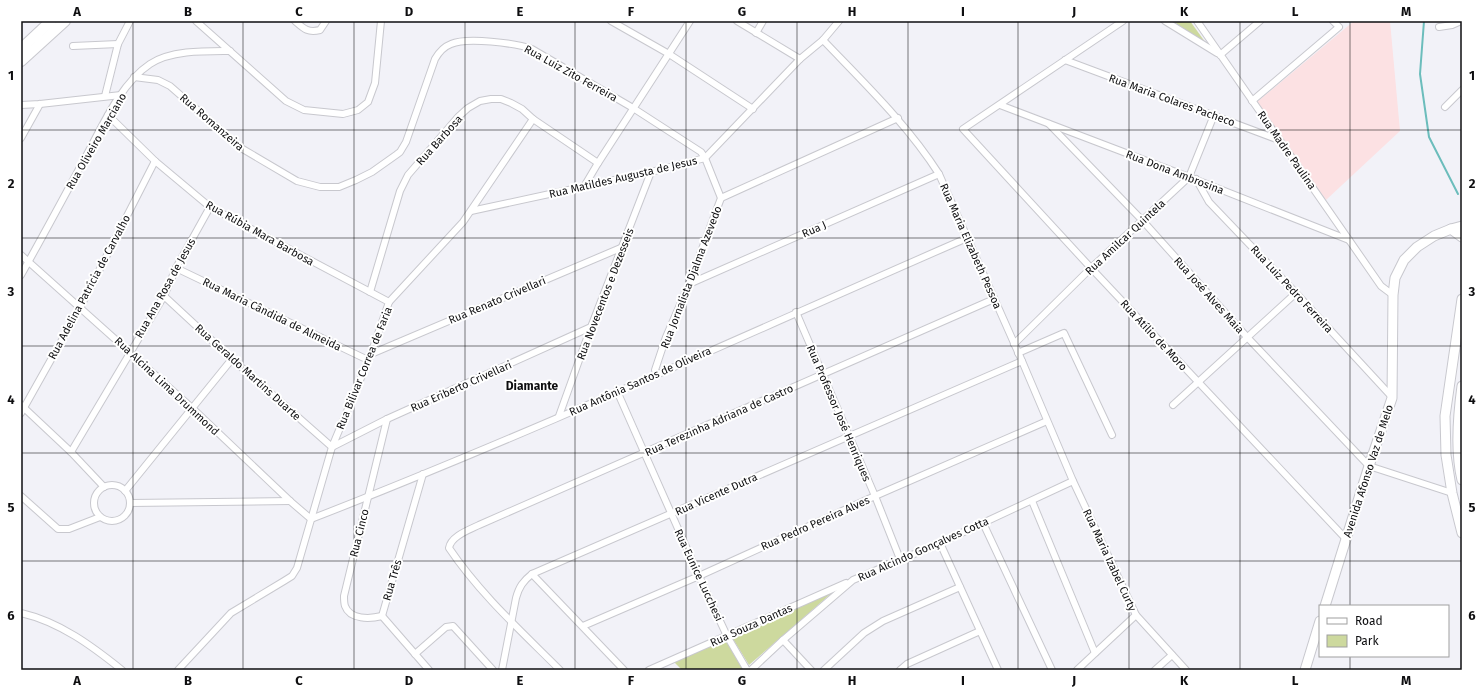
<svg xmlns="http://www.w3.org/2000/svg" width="1483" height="691" font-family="'Fira Sans',sans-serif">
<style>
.education{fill:#fce1e3}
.green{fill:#cdd99e}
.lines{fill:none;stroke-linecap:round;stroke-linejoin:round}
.stream{stroke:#6cbdbc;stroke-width:2}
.minor-casing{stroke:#c8c8ce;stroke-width:8}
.secondary-casing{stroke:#c8c8ce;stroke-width:11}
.primary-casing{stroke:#c8c8ce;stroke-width:12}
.minor{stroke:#fff;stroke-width:6}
.secondary{stroke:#fff;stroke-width:9}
.primary{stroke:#fff;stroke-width:10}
.grid{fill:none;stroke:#0e0e10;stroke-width:1;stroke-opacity:0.55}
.labels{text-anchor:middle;stroke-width:4;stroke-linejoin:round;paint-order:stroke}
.street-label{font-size:11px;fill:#0e0e10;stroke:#fff}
.neighbourhood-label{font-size:12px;font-weight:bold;fill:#0e0e10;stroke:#fff}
.neatline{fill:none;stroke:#0e0e10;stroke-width:1.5}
.grid-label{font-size:13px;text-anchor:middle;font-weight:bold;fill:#0e0e10}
</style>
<rect width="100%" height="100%" fill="#f2f2f8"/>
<!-- education -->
<polygon class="education" points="1354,21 1390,21 1400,131 1326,200 1257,102"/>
<!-- green -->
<g class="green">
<polygon points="1173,21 1190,21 1208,46"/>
<polygon points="834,591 749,665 733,639"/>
<polygon points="725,639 743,670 682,670 674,662"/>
</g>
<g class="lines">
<!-- stream -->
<polyline class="stream" points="1424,21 1420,74 1429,137 1458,194"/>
<defs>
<g id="minor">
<polyline points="196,21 286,101 304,110 343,114 358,110 368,102 375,83 381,21"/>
<path d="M295 21C304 29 308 33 320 30L326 21"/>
<polyline points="611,21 669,54 753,109"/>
<polyline points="737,21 800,59"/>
<polyline points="1123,21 963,129 1091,268 1346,539"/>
<polyline points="1165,21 1217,53"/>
<polyline points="1197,21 1381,286 1393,295"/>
<polyline points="1439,27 1452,25 1461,21"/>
<polyline points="756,33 763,21"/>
<path d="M823 40C864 83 907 124 939 174L1022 361 1073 481 1136 615 1186 670"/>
<polyline points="73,46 118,44"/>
<polyline points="1220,55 1260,21"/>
<polyline points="1065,60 1279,140"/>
<path d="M134 77 158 80 170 86 241 148 297 181 320 187H339L356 180 372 172 396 155 400 152 406 142 435 59C439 52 443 47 451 44 467 37 515 43 532 49L633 108 701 152 705 158 721 198 689 284 666 337 655 370 656 374"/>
<polyline points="105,96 118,44 130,21"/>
<polyline points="1252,101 1339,27 1333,21"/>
<polyline points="21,105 40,104 121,95"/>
<polyline points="1000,105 1189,177 1349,240"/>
<polyline points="1445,107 1462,90"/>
<polyline points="108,115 155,161 210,207 389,302"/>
<polyline points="1049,124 1142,220 1247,337 1369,466 1452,493"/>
<polyline points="21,138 40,104"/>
<polyline points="1196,179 1209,202 1296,293 1392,397"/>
<polyline points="585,185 598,163 690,21"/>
<polyline points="721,198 898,118"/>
<polyline points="471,211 651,172 705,158 800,59 823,40 839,21"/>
<polyline points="21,255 192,408 290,501 311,519"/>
<polyline points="176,268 368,360"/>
<path d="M21 275C43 236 64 197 85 158 102 127 120 84 150 64 171 50 206 51 230 51"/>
<polyline points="689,284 939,174"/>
<polyline points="370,292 400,191 408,175 458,117 468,108 480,101 491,99 501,99 511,103 522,109 533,119 598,163"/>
<polyline points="164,296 232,359 332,447 387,419 591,327"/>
<polyline points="796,312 875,496 900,559"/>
<polyline points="1014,344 1091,268 1189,177 1214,115"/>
<polyline points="1018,353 1064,333 1112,435"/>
<polyline points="371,354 623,247"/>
<polyline points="617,391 699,576 727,636 747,670"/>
<polyline points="21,405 71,452 104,487"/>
<polyline points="1173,405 1296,293"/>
<polyline points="21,413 80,308 155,161"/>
<polyline points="559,416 591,327 651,172"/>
<polyline points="71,452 164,296 176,268 210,207"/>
<circle cx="112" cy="503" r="18"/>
<polyline points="125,491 232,359"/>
<polyline points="21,496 58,529 69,529 100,517"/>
<polyline points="1032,501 1095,653"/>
<polyline points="130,503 290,501"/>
<path d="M311 519C533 433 749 333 967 238"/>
<polyline points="983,523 1052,670"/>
<polyline points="940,543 998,670"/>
<polyline points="532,574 624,670"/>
<path d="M21 613C60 622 92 646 122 670"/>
<path d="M382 616C370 619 350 620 345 606 344 603 344 599 344 596L387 419"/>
<polyline points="382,616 423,474"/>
<polyline points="382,616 429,670"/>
<polyline points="583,626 699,576 875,496 1047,421"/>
<polyline points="783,640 811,670"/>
<polyline points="415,654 446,627 453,626 493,670"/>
<polyline points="178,670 231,613 284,581 292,576 297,568 332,447 371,354 389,302 463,222 533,119"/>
<path d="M502 670 516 598C519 587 523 581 532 574L1022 361"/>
<path d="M560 670C521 631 480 594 449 548 451 536 469 530 479 525L994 299"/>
<polyline points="649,670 846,583"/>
<polyline points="751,670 783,640 853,580 940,543 1073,481"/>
<polyline points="824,670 864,633 883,621 960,587"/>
<polyline points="900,670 907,664 980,631"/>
<polyline points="1077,670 1136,615"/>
<polyline points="1155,670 1172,655"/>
</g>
<g id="secondary">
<polyline points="1451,229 1462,237"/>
<polyline points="1462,299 1445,416 1446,455 1452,493 1462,533"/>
<path d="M1462 386C1458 415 1455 451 1462 480"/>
<polyline points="1325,606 1369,466 1392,398 1393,295 1395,278 1404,260 1417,247 1434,236 1451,229 1462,226"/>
<polyline points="1305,670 1320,621"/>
</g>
<g id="primary">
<polyline points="21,49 51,21"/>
<polyline points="21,61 65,21"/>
</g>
</defs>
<!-- minor casing -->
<use href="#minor" class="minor-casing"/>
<!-- secondary casing -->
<use href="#secondary" class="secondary-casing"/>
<!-- primary casing -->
<use href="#primary" class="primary-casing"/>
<!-- minor -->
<use href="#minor" class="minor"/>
<!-- secondary -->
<use href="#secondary" class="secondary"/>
<!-- primary -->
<use href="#primary" class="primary"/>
</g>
<!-- grid -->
<path class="grid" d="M133 21V670M243 21V670M354 21V670M465 21V670M575 21V670M686 21V670M797 21V670M908 21V670M1018 21V670M1129 21V670M1240 21V670M1350 21V606M21 130H1462M21 238H1462M21 346H1462M21 453H1462M21 561H1462M1350 656V670"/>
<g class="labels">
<!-- street labels -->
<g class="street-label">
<text transform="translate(571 73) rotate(29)" y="4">Rua Luiz Zito Ferreira</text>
<text transform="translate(1172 100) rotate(20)" y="4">Rua Maria Colares Pacheco</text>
<text transform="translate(212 122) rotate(41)" y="4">Rua Romanzeira</text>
<text transform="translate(439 140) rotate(-48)" y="4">Rua Barbosa</text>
<text transform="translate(96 141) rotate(-60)" y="4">Rua Oliveiro Marciano</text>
<text transform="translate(1287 150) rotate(55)" y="4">Rua Madre Paulina</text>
<text transform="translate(1175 172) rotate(21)" y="4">Rua Dona Ambrosina</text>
<text transform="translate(623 177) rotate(-13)" y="4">Rua Matildes Augusta de Jesus</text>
<text transform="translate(814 229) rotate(-24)" y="4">Rua J</text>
<text transform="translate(260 233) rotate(29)" y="4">Rua Rúbia Mara Barbosa</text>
<text transform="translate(1125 237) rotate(-43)" y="4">Rua Amilcar Quintela</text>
<text transform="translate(971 246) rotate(66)" y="4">Rua Maria Elizabeth Pessoa</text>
<text transform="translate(691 277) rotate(-69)" y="4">Rua Jornalista Djalma Azevedo</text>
<text transform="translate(89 287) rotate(-62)" y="4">Rua Adelina Patrícia de Carvalho</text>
<text transform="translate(165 288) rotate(-61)" y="4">Rua Ana Rosa de Jesus</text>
<text transform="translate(1292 289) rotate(47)" y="4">Rua Luiz Pedro Ferreira</text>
<text transform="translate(605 294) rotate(-69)" y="4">Rua Novecentos e Dezesseis</text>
<text transform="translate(1209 295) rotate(48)" y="4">Rua José Alves Maia</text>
<text transform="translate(497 300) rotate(-23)" y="4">Rua Renato Crivellari</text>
<text transform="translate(272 314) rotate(26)" y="4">Rua Maria Cândida de Almeida</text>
<text transform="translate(1154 335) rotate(47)" y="4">Rua Atílio de Moro</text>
<text transform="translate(364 368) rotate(-68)" y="4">Rua Bilivar Correa de Faria</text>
<text transform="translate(248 372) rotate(42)" y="4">Rua Geraldo Martins Duarte</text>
<text transform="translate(640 381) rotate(-24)" y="4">Rua Antônia Santos de Oliveira</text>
<text transform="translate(167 386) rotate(43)" y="4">Rua Alcina Lima Drummond</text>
<text transform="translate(461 386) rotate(-24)" y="4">Rua Eriberto Crivellari</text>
<text transform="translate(839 413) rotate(67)" y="4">Rua Professor José Henriques</text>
<text transform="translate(719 420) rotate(-24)" y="4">Rua Terezinha Adriana de Castro</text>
<text transform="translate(1368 471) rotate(-72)" y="4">Avenida Afonso Vaz de Melo</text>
<text transform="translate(716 494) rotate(-24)" y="4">Rua Vicente Dutra</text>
<text transform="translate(815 523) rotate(-24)" y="4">Rua Pedro Pereira Alves</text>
<text transform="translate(359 533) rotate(-76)" y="4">Rua Cinco</text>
<text transform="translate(923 549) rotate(-24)" y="4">Rua Alcindo Gonçalves Cotta</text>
<text transform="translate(1110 560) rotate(65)" y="4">Rua Maria Izabel Curty</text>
<text transform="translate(699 575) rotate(65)" y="4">Rua Eunice Lucchesi</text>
<text transform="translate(392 580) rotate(-74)" y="4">Rua Três</text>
<text transform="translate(751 625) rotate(-24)" y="4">Rua Souza Dantas</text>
</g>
<!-- neighbourhood labels -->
<g class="neighbourhood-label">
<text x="532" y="390">Diamante</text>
</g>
</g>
<!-- border -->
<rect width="1483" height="691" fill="none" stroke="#ffffff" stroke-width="44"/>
<!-- legend -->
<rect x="1319" y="605" width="130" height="52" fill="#ffffff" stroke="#9f9f9f"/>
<rect x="1327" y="618" width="20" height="6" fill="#ffffff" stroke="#9f9f9f"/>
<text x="1355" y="625" font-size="12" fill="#0e0e10">Road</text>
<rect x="1327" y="635" width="20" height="12" fill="#cdd99e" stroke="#9f9f9f"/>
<text x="1355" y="645" font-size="12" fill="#0e0e10">Park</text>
<rect x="22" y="22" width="1439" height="647" class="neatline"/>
<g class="grid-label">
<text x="77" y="16">A</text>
<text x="188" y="16">B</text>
<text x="299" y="16">C</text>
<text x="409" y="16">D</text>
<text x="520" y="16">E</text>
<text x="631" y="16">F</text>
<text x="742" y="16">G</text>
<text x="852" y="16">H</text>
<text x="963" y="16">I</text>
<text x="1074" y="16">J</text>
<text x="1184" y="16">K</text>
<text x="1295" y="16">L</text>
<text x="1406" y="16">M</text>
<text x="11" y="80">1</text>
<text x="1472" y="80">1</text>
<text x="11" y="188">2</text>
<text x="1472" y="188">2</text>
<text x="11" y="296">3</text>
<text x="1472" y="296">3</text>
<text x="11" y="404">4</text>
<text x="1472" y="404">4</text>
<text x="11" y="512">5</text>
<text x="1472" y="512">5</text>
<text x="11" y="620">6</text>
<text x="1472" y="620">6</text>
<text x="77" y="685">A</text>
<text x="188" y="685">B</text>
<text x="299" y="685">C</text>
<text x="409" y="685">D</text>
<text x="520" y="685">E</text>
<text x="631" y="685">F</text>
<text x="742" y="685">G</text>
<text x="852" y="685">H</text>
<text x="963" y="685">I</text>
<text x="1074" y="685">J</text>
<text x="1184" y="685">K</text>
<text x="1295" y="685">L</text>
<text x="1406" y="685">M</text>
</g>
</svg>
